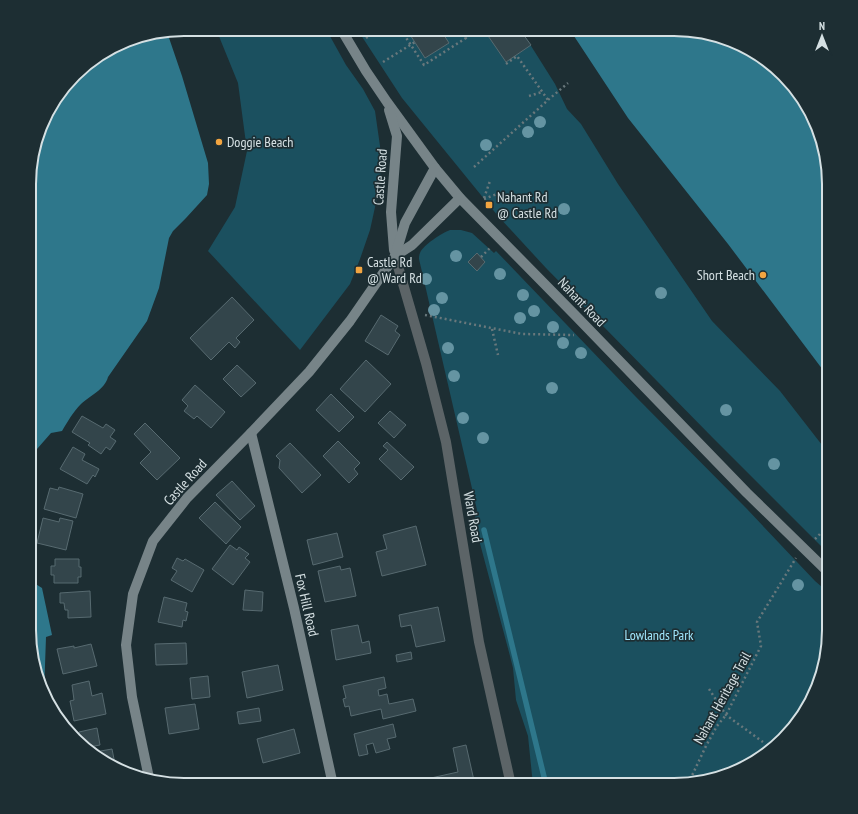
<svg xmlns="http://www.w3.org/2000/svg" width="858" height="814" font-family="'PT Sans Narrow',sans-serif">
<style>
.green{fill:#1b505f}
.water{fill:#2e778b}
.lines{fill:none;stroke-linecap:round;stroke-linejoin:round}
.stream{stroke:#2e778b;stroke-width:5.5}
.building{fill:#33454b;stroke:#576a70}
.path{stroke:#69787c;stroke-width:2.5;stroke-dasharray:2 3;stroke-linecap:butt}
.street{stroke:#5c6467;stroke-width:10}
.secondary{stroke:#778488;stroke-width:10}
.tree{fill:#6594a2}
.poi-dot{fill:#f2a541;stroke:#1d2e33;stroke-width:1.5}
.labels{text-anchor:middle;stroke-width:3.5;stroke-linejoin:round;paint-order:stroke}
.poi-label{font-size:14px;fill:#d5e0e3;stroke:#1d2e33;text-anchor:start}
.street-label{font-size:14px;fill:#d5e0e3;stroke:#1d2e33}
.park-label{font-size:14px;fill:#a0e7fd;stroke:#1d2e33}
.rim{fill:none;stroke:#d5e0e3;stroke-width:2}
</style>
<rect width="100%" height="100%" fill="#1d2e33"/>
<!-- green -->
<g class="green">
<polygon points="216,29 326,29 346,65 363,89 375,111 380,146 381,170 377,198 370,230 360,259 350,284 300,350 208,251 235,207 247,151 238,83"/>
<polygon points="357,29 521,30 555,84 567,109 581,124 618,184 712,321 780,391 829,454 829,554 712,437 546,268 498,216 402,98"/>
<path d="M450 230H461L472 233 494 253 496 251 636 397 747 509 815 581 829 593V640L813 699 768 753 733 773 684 785H533L528 736 516 700 513 668 510 656 474 521 477 510 419 259C419 257 419 255 420 253 423 245 442 233 450 230Z"/>
</g>
<!-- water -->
<g class="water">
<polygon points="570,30 694,30 751,50 797,90 817,125 829,174 829,378 728,244 628,118"/>
<path d="M167 32 182 76 208 163 209 184 207 195 186 218 173 231 169 238 159 288 147 321 108 377C105 389 90 396 81 404 73 412 68 421 62 431L51 433 37 449 30 464 32 154 50 107 82 67 134 37Z"/>
<polygon points="30,578 34,583 42,588 52,635 46,637 44,694 41,689 29,640"/>
</g>
<g class="lines">
<!-- stream -->
<polyline class="stream" points="484,530 546,785"/>
</g>
<!-- building -->
<g class="building">
<polygon points="407,30 436,30 439,34 442,32 449,43 425,58"/>
<polygon points="484,30 520,30 531,45 506,62"/>
<polygon points="477,253 485,262 477,271 468,262"/>
<polygon points="232,297 254,320 236,338 240,342 235,348 229,342 211,360 190,338"/>
<polygon points="381,315 398,326 395,331 400,335 388,355 365,341"/>
<polygon points="366,360 391,384 365,412 340,389"/>
<polygon points="237,365 256,383 241,397 223,379"/>
<polygon points="195,385 225,412 211,428 197,416 194,419 184,411 188,406 182,400"/>
<polygon points="331,394 354,417 339,432 316,410"/>
<polygon points="390,411 406,425 394,438 378,423"/>
<polygon points="82,416 103,428 106,424 115,430 110,437 116,441 110,450 106,447 101,454 88,445 90,443 72,432"/>
<polygon points="145,423 180,458 157,480 140,463 151,452 134,434"/>
<polygon points="338,441 360,463 354,469 358,474 349,483 323,456"/>
<polygon points="387,442 414,467 401,480 379,459 388,450 383,446"/>
<polygon points="290,443 321,475 302,493 279,468 280,460 276,456"/>
<polygon points="73,447 85,454 82,460 99,469 95,477 93,475 87,484 60,469"/>
<polygon points="232,481 255,506 240,520 216,495"/>
<polygon points="59,487 83,494 76,518 44,509 50,488 58,490"/>
<polygon points="215,502 241,527 226,544 199,518"/>
<polygon points="43,518 59,522 60,518 73,521 66,550 37,543"/>
<polygon points="416,526 426,565 382,576 376,552 387,549 383,535"/>
<polygon points="337,533 343,557 313,565 307,540"/>
<polygon points="230,545 237,550 239,547 249,554 245,558 250,562 233,585 212,569"/>
<polygon points="177,558 183,561 185,559 204,570 192,592 171,580 177,571 172,568"/>
<polygon points="55,559 79,559 79,567 81,567 81,577 78,577 78,583 54,583 54,575 51,575 51,566 55,566"/>
<polygon points="340,566 341,570 350,568 356,596 325,602 318,571"/>
<polygon points="245,590 263,592 262,611 243,610"/>
<polygon points="90,591 91,617 68,618 68,610 65,610 64,603 60,603 60,593"/>
<polygon points="164,597 187,603 185,611 188,612 186,621 183,620 182,627 158,622"/>
<polygon points="438,607 445,641 416,647 411,625 401,627 399,615"/>
<polygon points="358,625 362,643 369,641 371,653 336,660 331,630"/>
<polygon points="186,643 187,664 156,665 155,644"/>
<polygon points="91,644 97,666 63,674 57,649 74,646 74,648"/>
<polygon points="411,652 412,659 397,662 396,655"/>
<polygon points="278,665 283,690 247,698 242,672"/>
<polygon points="208,676 210,697 192,699 190,678"/>
<polygon points="384,677 386,688 378,690 379,696 387,694 389,704 413,699 416,711 383,719 381,709 351,716 349,706 345,707 343,699 346,698 343,686"/>
<polygon points="89,681 92,696 102,693 106,714 74,721 70,701 74,700 72,685"/>
<polygon points="195,704 199,729 169,734 165,708"/>
<polygon points="259,708 261,721 239,724 237,712"/>
<polygon points="393,724 396,737 387,739 390,749 376,753 373,743 366,745 368,754 359,756 354,734"/>
<polygon points="97,728 100,745 89,747 80,740 79,732"/>
<polygon points="294,729 300,753 263,763 257,739"/>
<polygon points="466,745 475,785 432,785 431,778 458,772 453,748"/>
<polygon points="112,749 116,769 95,752"/>
</g>
<g class="lines">
<!-- path -->
<g class="path">
<polyline points="401,30 424,65 466,38 460,30"/>
<polyline points="462,32 466,30"/>
<polyline points="366,38 380,29"/>
<polyline points="383,62 415,42"/>
<polyline points="506,64 517,56 548,100"/>
<polyline points="529,96 542,92"/>
<polyline points="474,167 548,100 568,83"/>
<polyline points="484,198 490,181"/>
<polyline points="484,199 502,192"/>
<polyline points="481,257 490,248"/>
<polyline points="425,315 522,334 574,335"/>
<polyline points="492,329 498,355"/>
<polyline points="815,539 829,525"/>
<polyline points="709,689 726,715 763,742"/>
<polyline points="688,784 706,746 717,726 726,715 761,646 757,622 796,558"/>
</g>
<!-- street -->
<polyline class="street" points="395,256 426,363 446,442 479,642 511,785"/>
<!-- secondary -->
<g class="secondary">
<polyline points="341,29 366,71 387,102 435,168 460,198 574,314 747,493 829,573"/>
<polyline points="389,110 397,136 391,212 394,250"/>
<polyline points="395,256 412,245 460,198"/>
<polyline points="251,433 294,608 333,785"/>
<polyline points="149,778 132,697 126,645 133,594 153,541 187,498 251,433 309,372 350,321 395,256 405,223 435,168"/>
</g>
</g>
<!-- trees -->
<g class="tree">
<circle cx="540" cy="122" r="6"/>
<circle cx="528" cy="132" r="6"/>
<circle cx="486" cy="145" r="6"/>
<circle cx="564" cy="209" r="6"/>
<circle cx="456" cy="256" r="6"/>
<circle cx="500" cy="274" r="6"/>
<circle cx="426" cy="279" r="6"/>
<circle cx="661" cy="293" r="6"/>
<circle cx="523" cy="295" r="6"/>
<circle cx="442" cy="298" r="6"/>
<circle cx="434" cy="310" r="6"/>
<circle cx="534" cy="311" r="6"/>
<circle cx="520" cy="318" r="6"/>
<circle cx="553" cy="327" r="6"/>
<circle cx="563" cy="343" r="6"/>
<circle cx="448" cy="348" r="6"/>
<circle cx="581" cy="353" r="6"/>
<circle cx="454" cy="376" r="6"/>
<circle cx="552" cy="388" r="6"/>
<circle cx="726" cy="410" r="6"/>
<circle cx="463" cy="418" r="6"/>
<circle cx="483" cy="438" r="6"/>
<circle cx="774" cy="464" r="6"/>
<circle cx="798" cy="585" r="6"/>
</g>
<!-- markers -->
<g class="poi-dot">
<circle cx="219" cy="142" r="4"/>
<rect x="485" y="201" width="8" height="8" rx="2"/>
<rect x="355" y="266" width="8" height="8" rx="2"/>
<circle cx="763" cy="275" r="4"/>
</g>
<g class="labels">
<!-- poi labels -->
<g class="poi-label">
<text x="227" y="147">Doggie Beach</text>
<text x="497" y="202">Nahant Rd<tspan x="497" dy="16">@ Castle Rd</tspan></text>
<text x="367" y="267">Castle Rd<tspan x="367" dy="16">@ Ward Rd</tspan></text>
<text x="755" y="280" text-anchor="end">Short Beach</text>
</g>
<!-- street labels -->
<g class="street-label">
<text transform="translate(380 177) rotate(-86)" y="5">Castle Road</text>
<text transform="translate(582 302) rotate(46)" y="5">Nahant Road</text>
<text transform="translate(185 482) rotate(-48)" y="5">Castle Road</text>
<text transform="translate(473 517) rotate(80)" y="5">Ward Road</text>
<text transform="translate(307 605) rotate(77)" y="5">Fox Hill Road</text>
<text transform="translate(722 698) rotate(-61)" y="5">Nahant Heritage Trail</text>
</g>
<!-- park labels -->
<g class="park-label">
<text x="659" y="640">Lowlands Park</text>
</g>
</g>
<!-- crop -->
<path d="M0 0H858V814H0ZM184 36H674A148 148 0 0 1 822 184V630A148 148 0 0 1 674 778H184A148 148 0 0 1 36 630V184A148 148 0 0 1 184 36Z" fill="#1d2e33" fill-rule="evenodd"/>
<path class="rim" d="M184 36H674A148 148 0 0 1 822 184V630A148 148 0 0 1 674 778H184A148 148 0 0 1 36 630V184A148 148 0 0 1 184 36Z"/>
<!-- north arrow -->
<g transform="translate(822 36)" stroke="#1d2e33" stroke-width="3" paint-order="stroke">
<path d="M0-3L7 15L0 10L-7 15Z" fill="#d5e0e3"/>
<text y="-6" font-size="11" font-weight="bold" text-anchor="middle" fill="#d5e0e3">N</text>
</g>
</svg>
